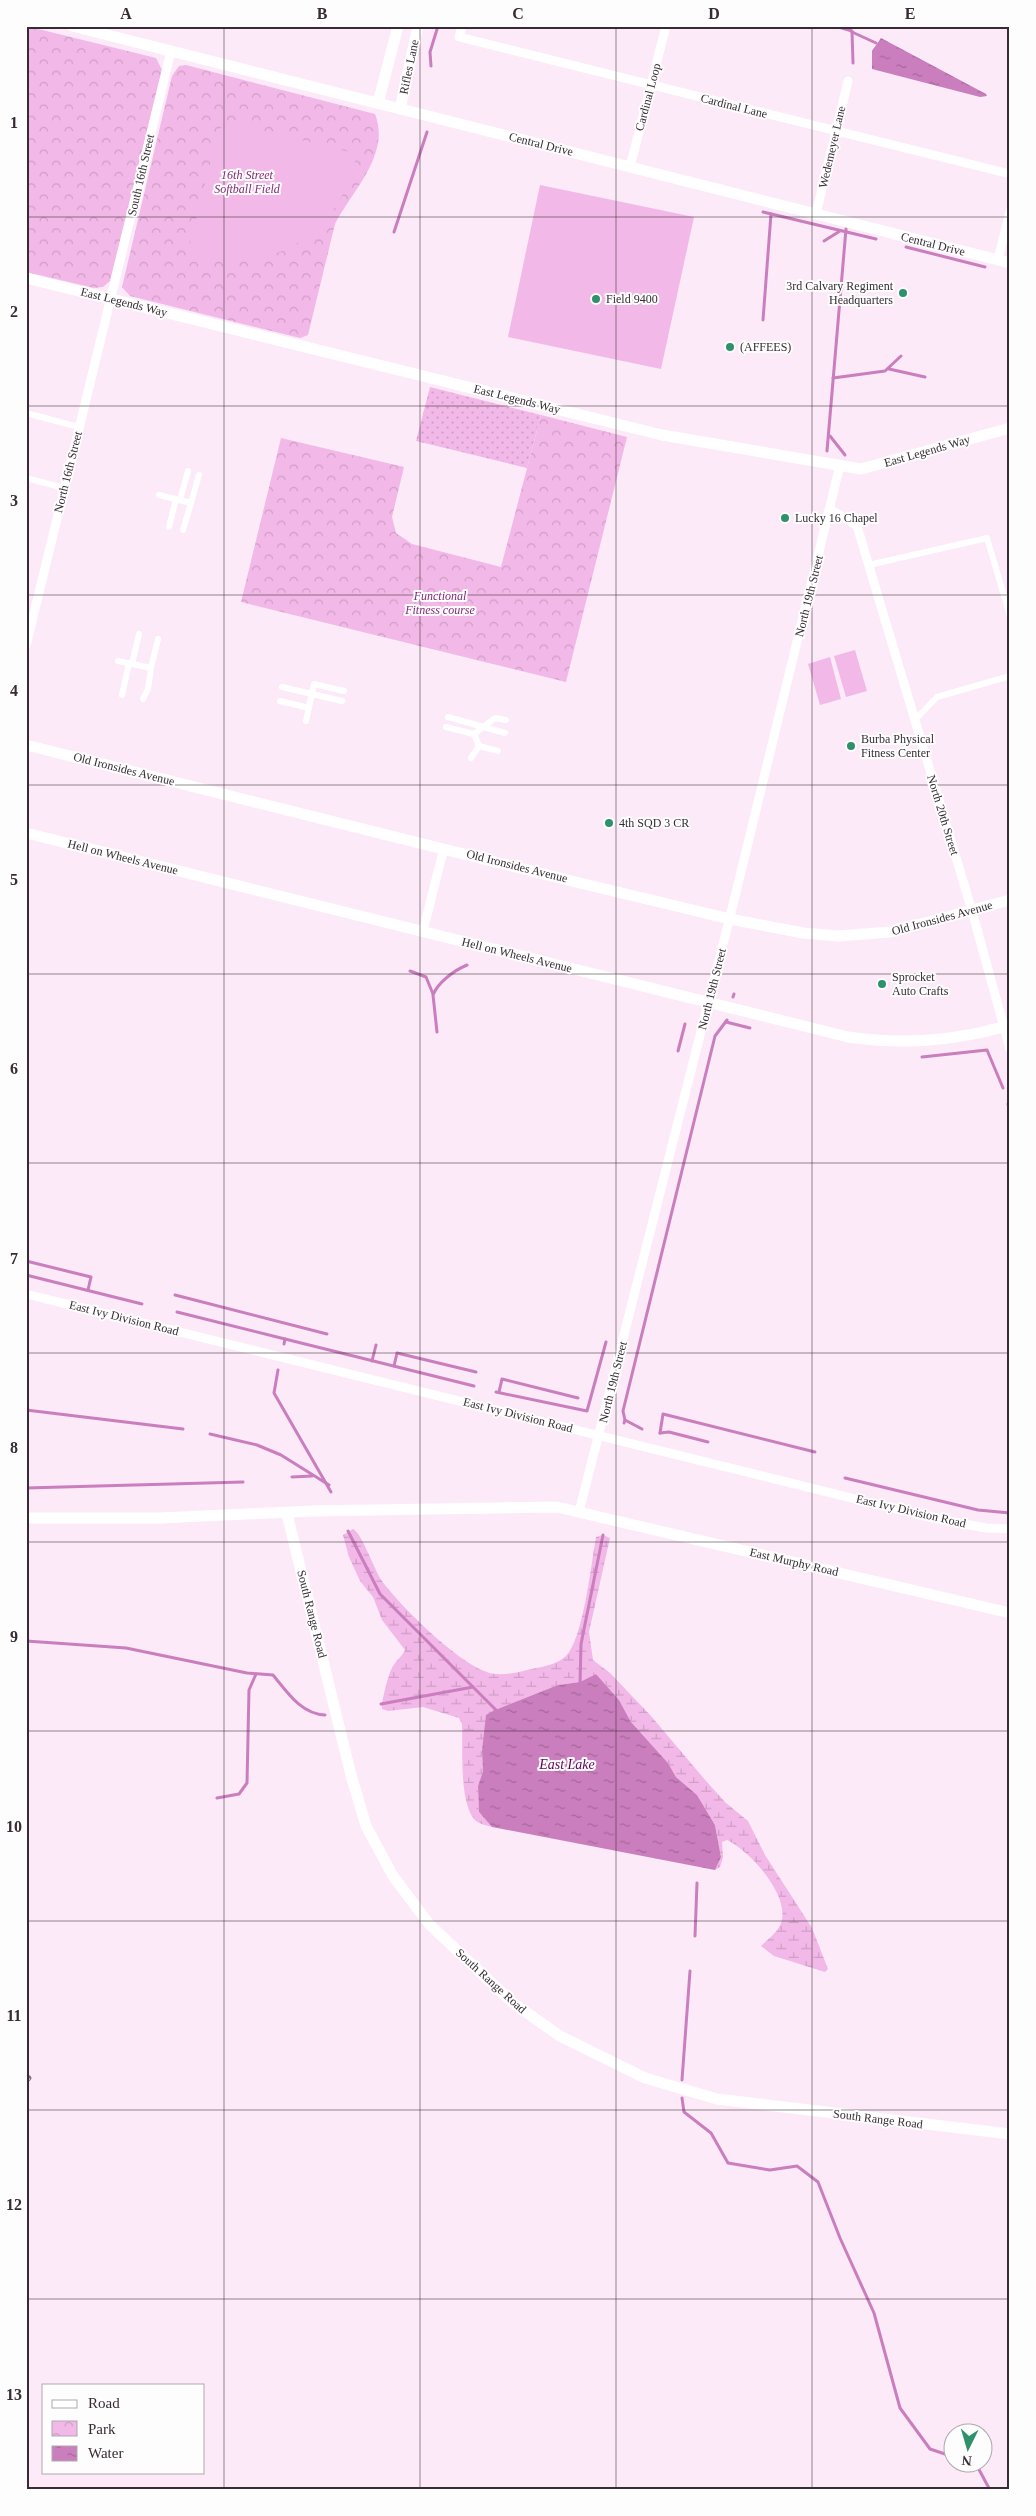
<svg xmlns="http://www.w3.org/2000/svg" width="1036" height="2516" font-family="'Times New Roman',serif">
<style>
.grass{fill:url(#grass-dots)}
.wetland{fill:url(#wetland-marsh)}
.park{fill:url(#park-crowns)}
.garden{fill:#f2b8e7}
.water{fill:url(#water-ripples)}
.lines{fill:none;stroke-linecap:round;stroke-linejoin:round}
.stream{stroke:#ca7ebd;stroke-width:3}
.pedestrian{stroke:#fff;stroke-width:6}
.minor{stroke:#fff;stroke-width:9}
.tertiary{stroke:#fff;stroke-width:11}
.rail-casing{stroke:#80727d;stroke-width:5}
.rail{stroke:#fdfdfd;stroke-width:3;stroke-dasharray:9;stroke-linecap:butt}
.grid{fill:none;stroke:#372c35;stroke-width:1;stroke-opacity:0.55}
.poi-dot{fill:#2e916c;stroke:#fdfdfd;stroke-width:2}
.labels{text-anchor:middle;stroke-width:4;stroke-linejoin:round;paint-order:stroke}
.street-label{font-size:12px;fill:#372c35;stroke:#fdfdfd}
.park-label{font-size:12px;font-style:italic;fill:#832977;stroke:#fdfdfd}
.poi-label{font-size:12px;fill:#372c35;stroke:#fdfdfd;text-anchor:start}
.water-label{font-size:14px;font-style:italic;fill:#63005a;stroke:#fdfdfd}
.neatline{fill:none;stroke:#372c35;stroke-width:2}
.grid-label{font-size:16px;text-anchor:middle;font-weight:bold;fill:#372c35}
</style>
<defs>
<pattern id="grass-dots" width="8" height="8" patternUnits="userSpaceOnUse" patternTransform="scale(1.25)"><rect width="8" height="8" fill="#f2b8e7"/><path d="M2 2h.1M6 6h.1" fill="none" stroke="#d09ec7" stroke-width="1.8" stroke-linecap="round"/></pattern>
<pattern id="wetland-marsh" width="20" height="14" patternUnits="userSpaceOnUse" patternTransform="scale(1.25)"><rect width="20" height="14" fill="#f2b8e7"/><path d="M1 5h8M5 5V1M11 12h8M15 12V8" fill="none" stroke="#d09ec7"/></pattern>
<pattern id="park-crowns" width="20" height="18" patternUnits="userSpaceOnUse" patternTransform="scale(1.25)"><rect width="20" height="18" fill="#f2b8e7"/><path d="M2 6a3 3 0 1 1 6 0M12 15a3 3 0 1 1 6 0" fill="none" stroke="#d09ec7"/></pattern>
<pattern id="water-ripples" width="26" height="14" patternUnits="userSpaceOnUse" patternTransform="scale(1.25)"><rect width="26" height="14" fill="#ca7ebd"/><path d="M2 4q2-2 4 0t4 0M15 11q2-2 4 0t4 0" fill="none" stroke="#a5679a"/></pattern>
</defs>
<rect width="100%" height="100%" fill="#fceaf8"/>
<!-- grass -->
<polygon class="grass" points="430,387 541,415 527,468 416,441"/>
<!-- wetland -->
<path class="wetland" d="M353 1529C362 1533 374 1570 382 1581 400 1606 465 1671 495 1674 509 1675 523 1671 536 1668 548 1666 563 1662 569 1652 584 1630 591 1566 596 1537L603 1535 610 1538 589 1632 593 1660 610 1673 651 1716 706 1781 726 1803 748 1821 765 1855 812 1928 828 1969 825 1972 774 1956 761 1946C768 1939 778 1932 781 1923 791 1896 749 1850 727 1840L722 1842 723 1857 720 1867 715 1870 721 1856 715 1825 697 1795 676 1777 668 1763 631 1722 619 1700 596 1674 580 1682 558 1685 495 1710 482 1751 483 1771 478 1786 479 1812 492 1827C486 1825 478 1824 474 1819 459 1800 463 1749 462 1724L459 1718 423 1707 388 1711 382 1709C381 1703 388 1676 391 1670 394 1662 401 1658 405 1650L382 1620 373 1597 360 1581 349 1557 343 1535Z"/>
<!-- park -->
<g class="park">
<polygon points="26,26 156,58 162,70 110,281 103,287 94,288 26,272"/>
<path d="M186 65 375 114C391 154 352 191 335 224L308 335 300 338 130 296 122 287 172 76 179 66Z"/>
<polygon points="541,415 627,437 566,682 241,602 281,438 404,467 392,517 396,533 412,544 501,567"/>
</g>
<!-- garden -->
<g class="garden">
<path d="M230 122 357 154C340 237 268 277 187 255L219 129Z"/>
<polygon points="540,185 694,217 661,369 508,337"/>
<polygon points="855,650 867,691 846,697 834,656"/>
<polygon points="830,657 841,699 820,705 808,664"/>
</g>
<!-- water -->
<g class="water">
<polygon points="881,38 986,94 987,96 980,97 872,69 872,51"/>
<polygon points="596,1674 619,1700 631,1722 668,1763 676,1777 697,1795 715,1825 721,1857 715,1870 492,1827 479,1812 478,1786 483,1771 482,1751 486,1715 495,1710 558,1685 580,1682"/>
</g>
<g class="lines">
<!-- stream -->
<g class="stream">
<polyline points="835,26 852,31 853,63"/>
<polyline points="852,32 876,43"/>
<polyline points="431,66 430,52 438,26"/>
<polyline points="763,212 876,239"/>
<polyline points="394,232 427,132"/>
<polyline points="824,241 840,231"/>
<polyline points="906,247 985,267"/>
<polyline points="763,320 771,214"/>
<polyline points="889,369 925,377"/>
<polyline points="833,378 885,371 901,356"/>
<polyline points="830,436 845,455"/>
<polyline points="827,451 846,229"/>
<polyline points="410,971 426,977 433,994"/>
<polyline points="733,997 734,994"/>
<polyline points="726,1022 750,1028"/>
<path d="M437 1032 433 995C438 982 455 970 467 965"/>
<polyline points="678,1051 685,1024"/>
<polyline points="922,1057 987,1050 1003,1088"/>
<polyline points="1008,1104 1010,1111"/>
<polyline points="26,1261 91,1277 88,1290"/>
<polyline points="26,1275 142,1304"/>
<polyline points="175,1295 327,1334"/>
<polyline points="177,1312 285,1339"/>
<polyline points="284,1344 285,1339 474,1386"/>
<polyline points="372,1361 376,1345"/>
<polyline points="394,1366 397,1353 476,1372"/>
<polyline points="278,1370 274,1393 331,1492"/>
<polyline points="496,1392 587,1411 606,1342"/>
<polyline points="499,1392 502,1379 578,1398"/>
<polyline points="26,1410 183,1429"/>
<polyline points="625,1420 623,1411 715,1036 727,1020"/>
<polyline points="624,1423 625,1420 642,1429"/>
<polyline points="660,1433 663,1414 815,1452"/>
<polyline points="660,1433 669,1432 708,1442"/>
<polyline points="210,1434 257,1445 281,1455 329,1485"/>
<polyline points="292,1477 312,1476"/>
<polyline points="845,1478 978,1510 1010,1513"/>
<polyline points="26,1488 243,1482"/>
<polyline points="348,1531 380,1594 498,1712"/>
<path d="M26 1641 126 1648 247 1673 273 1675C287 1692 301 1714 325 1715"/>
<polyline points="580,1685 581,1644 603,1535"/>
<polyline points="381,1704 473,1687"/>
<polyline points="217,1798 239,1794 247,1783 249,1690 256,1674"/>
<polyline points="695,1936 697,1883"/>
<polyline points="682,2080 690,1971"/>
<polyline points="682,2098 684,2112 711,2133 728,2163 770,2170 797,2166 818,2182 840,2238 874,2313 900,2408 930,2449 954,2457"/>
<polyline points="976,2464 990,2490"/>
</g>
<!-- pedestrian -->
<g class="pedestrian">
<polyline points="26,413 79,427"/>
<polyline points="26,478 64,488"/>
<polyline points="159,495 191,503 183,530"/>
<polyline points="180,500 188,471"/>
<polyline points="191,503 199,475"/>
<polyline points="169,527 176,499"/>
<polyline points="869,565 987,538 1010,616"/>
<polyline points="118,661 151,668 158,639"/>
<polyline points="132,664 139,634"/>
<polyline points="282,687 342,701"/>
<polyline points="122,695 129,663"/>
<polyline points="143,699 148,689 151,668"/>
<polyline points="280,701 309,708"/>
<polyline points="448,717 505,733"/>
<polyline points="915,720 937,697 1010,676"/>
<polyline points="306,721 314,684 344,691"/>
<polyline points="446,727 474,734"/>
<polyline points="479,746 498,751"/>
<polyline points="471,758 479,746 474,734 495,718 506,720"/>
</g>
<!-- minor -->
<g class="minor">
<polyline points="462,26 459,37 1010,174"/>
<polyline points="630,167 666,26"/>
<polyline points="816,214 848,81"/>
<polyline points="998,260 1010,211"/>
<polyline points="830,509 857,526 972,911 1010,1049"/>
<polyline points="26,646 171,51"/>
<polyline points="423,931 444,848"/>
<polyline points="26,1294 932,1518 986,1528 1010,1529"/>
<polyline points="579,1512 730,917 840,465"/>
</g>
<!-- tertiary -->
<g class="tertiary">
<polyline points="72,26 1010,263"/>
<polyline points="378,103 398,26"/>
<polyline points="400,109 418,26"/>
<polyline points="26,278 662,435 861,469 1010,428"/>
<polyline points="26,745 584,884 730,919 803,933 838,936 891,932 1010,900"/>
<path d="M26 833 848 1037C903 1045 956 1041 1010 1025"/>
<polyline points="287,1514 351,1775 366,1826 393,1876 429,1924 513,2003 560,2036 645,2078 717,2099 1010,2134"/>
<polyline points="26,1518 160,1518 312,1511 557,1507 1010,1613"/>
</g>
<defs>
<polyline id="rail" points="26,2081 29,2078"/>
</defs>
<!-- rail casing -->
<use href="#rail" class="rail-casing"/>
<!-- rail -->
<use href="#rail" class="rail"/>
</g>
<!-- grid -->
<path class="grid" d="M224 26V2490M420 26V2490M616 26V2490M812 26V2490M26 217H1010M26 406H1010M26 595H1010M26 785H1010M26 974H1010M26 1163H1010M26 1353H1010M26 1542H1010M26 1731H1010M26 1921H1010M26 2110H1010M26 2299H1010"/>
<!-- markers -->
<g class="poi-dot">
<circle cx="903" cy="293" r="5"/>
<circle cx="596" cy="299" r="5"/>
<circle cx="730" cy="347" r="5"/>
<circle cx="785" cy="518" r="5"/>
<circle cx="851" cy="746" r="5"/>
<circle cx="609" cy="823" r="5"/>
<circle cx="882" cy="984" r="5"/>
</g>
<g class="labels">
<!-- street labels -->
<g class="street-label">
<text transform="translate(409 67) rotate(-78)" y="4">Rifles Lane</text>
<text transform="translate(648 97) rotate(-75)" y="4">Cardinal Loop</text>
<text transform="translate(734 106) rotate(14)" y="4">Cardinal Lane</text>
<text transform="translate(541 144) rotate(14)" y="4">Central Drive</text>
<text transform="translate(832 147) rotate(-77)" y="4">Wedemeyer Lane</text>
<text transform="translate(141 175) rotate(-77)" y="4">South 16th Street</text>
<text transform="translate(933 244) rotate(14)" y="4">Central Drive</text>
<text transform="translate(124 302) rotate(14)" y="4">East Legends Way</text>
<text transform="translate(517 399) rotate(14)" y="4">East Legends Way</text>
<text transform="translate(927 451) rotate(-16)" y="4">East Legends Way</text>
<text transform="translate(68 472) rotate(-76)" y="4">North 16th Street</text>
<text transform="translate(809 596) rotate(-76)" y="4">North 19th Street</text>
<text transform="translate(124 769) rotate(14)" y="4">Old Ironsides Avenue</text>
<text transform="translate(943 815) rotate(73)" y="4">North 20th Street</text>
<text transform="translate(123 857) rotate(14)" y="4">Hell on Wheels Avenue</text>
<text transform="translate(517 866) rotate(14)" y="4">Old Ironsides Avenue</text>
<text transform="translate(942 918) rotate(-15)" y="4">Old Ironsides Avenue</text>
<text transform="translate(517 955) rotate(14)" y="4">Hell on Wheels Avenue</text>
<text transform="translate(712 989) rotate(-76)" y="4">North 19th Street</text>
<text transform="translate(124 1318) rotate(14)" y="4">East Ivy Division Road</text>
<text transform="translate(613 1382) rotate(-76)" y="4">North 19th Street</text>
<text transform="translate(518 1415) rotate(14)" y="4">East Ivy Division Road</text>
<text transform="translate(911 1511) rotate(13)" y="4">East Ivy Division Road</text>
<text transform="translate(794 1562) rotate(13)" y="4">East Murphy Road</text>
<text transform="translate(312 1614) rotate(76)" y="4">South Range Road</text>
<text transform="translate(491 1981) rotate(42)" y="4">South Range Road</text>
<text transform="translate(878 2119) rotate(7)" y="4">South Range Road</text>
</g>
<!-- park labels -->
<g class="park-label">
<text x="247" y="179">16th Street<tspan x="247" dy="14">Softball Field</tspan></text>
<text x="440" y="600">Functional<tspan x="440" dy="14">Fitness course</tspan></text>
</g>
<!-- poi labels -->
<g class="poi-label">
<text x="893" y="290" text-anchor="end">3rd Calvary Regiment<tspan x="893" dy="14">Headquarters</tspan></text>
<text x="606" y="303">Field 9400</text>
<text x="740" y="351">(AFFEES)</text>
<text x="795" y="522">Lucky 16 Chapel</text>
<text x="861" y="743">Burba Physical<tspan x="861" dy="14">Fitness Center</tspan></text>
<text x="619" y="827">4th SQD 3 CR</text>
<text x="892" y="981">Sprocket<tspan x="892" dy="14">Auto Crafts</tspan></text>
</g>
<!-- water labels -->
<g class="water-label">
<text x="567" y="1769">East Lake</text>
</g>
</g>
<!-- border -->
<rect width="1036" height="2516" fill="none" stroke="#fdfdfd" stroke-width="55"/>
<!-- legend -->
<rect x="42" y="2384" width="162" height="90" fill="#fdfdfd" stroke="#aea9ad"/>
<rect x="52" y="2400" width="25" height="8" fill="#ffffff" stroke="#aea9ad"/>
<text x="88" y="2408" font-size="15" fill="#372c35">Road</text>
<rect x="52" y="2421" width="25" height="15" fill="url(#park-crowns)" stroke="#aea9ad"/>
<text x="88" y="2434" font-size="15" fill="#372c35">Park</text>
<rect x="52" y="2446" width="25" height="15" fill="url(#water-ripples)" stroke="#aea9ad"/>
<text x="88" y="2458" font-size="15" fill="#372c35">Water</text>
<!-- north arrow -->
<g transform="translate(968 2448) rotate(185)"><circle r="24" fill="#fdfdfd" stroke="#aea9ad"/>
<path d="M0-4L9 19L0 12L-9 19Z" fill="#2e916c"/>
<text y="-8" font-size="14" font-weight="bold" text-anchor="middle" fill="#372c35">N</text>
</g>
<rect x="28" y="28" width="980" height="2460" class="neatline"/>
<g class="grid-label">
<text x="126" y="19">A</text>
<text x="322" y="19">B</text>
<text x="518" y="19">C</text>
<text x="714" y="19">D</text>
<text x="910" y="19">E</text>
<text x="14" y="128">1</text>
<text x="14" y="317">2</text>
<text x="14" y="506">3</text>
<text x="14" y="696">4</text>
<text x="14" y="885">5</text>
<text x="14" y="1074">6</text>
<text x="14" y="1264">7</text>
<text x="14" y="1453">8</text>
<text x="14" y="1642">9</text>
<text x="14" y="1832">10</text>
<text x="14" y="2021">11</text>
<text x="14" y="2210">12</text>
<text x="14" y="2400">13</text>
</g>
</svg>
